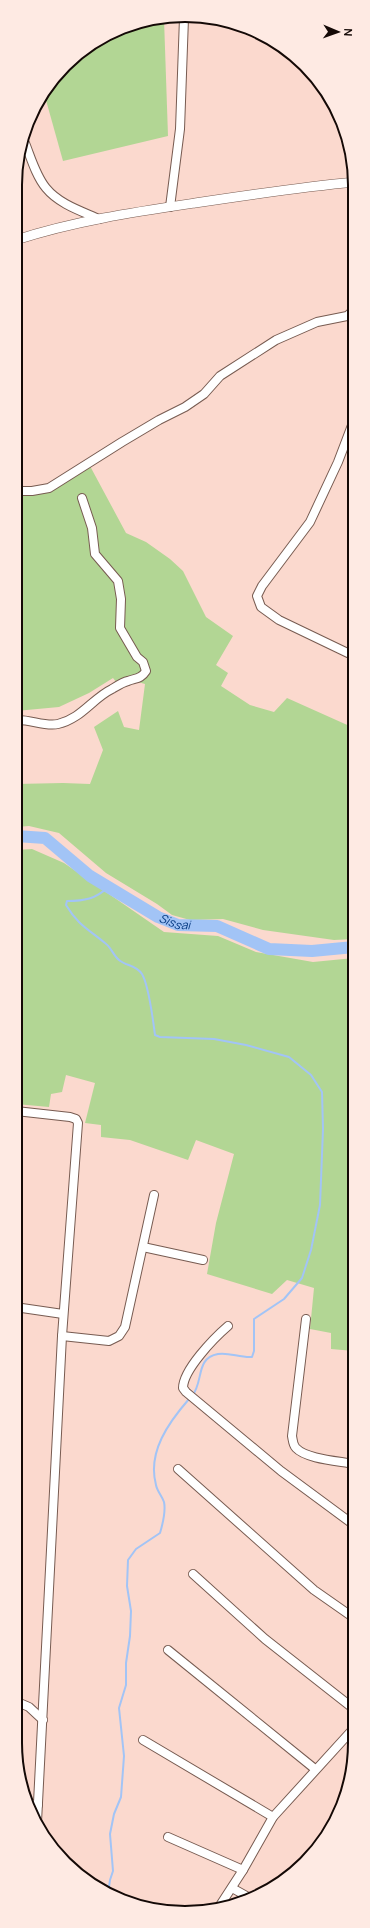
<svg xmlns="http://www.w3.org/2000/svg" width="370" height="1928" font-family="Manrope,sans-serif">
<style>
.green{fill:#b2d694}
.lines{fill:none;stroke-linecap:round;stroke-linejoin:round}
.stream{stroke:#a2c4f6;stroke-width:2}
.river{stroke:#a2c4f6;stroke-width:12}
.minor-casing{stroke:#775b51;stroke-width:10}
.tertiary-casing{stroke:#775b51;stroke-width:10}
.minor{stroke:#fff;stroke-width:8}
.tertiary{stroke:#fff;stroke-width:9}
.labels{text-anchor:middle;stroke-width:4;stroke-linejoin:round;paint-order:stroke}
.water-label{font-size:12px;font-style:italic;fill:#083c84;stroke:#feeae3}
.rim{fill:none;stroke:#140906;stroke-width:2}
</style>
<rect width="100%" height="100%" fill="#fbd9ce"/>
<!-- green -->
<g class="green">
<polygon points="164,19 168,136 63,161 44,93 81,50 141,21"/>
<polygon points="90,466 126,533 146,542 170,559 183,571 206,617 233,636 216,665 228,673 221,686 250,705 274,712 287,698 354,728 354,939 334,940 263,930 223,919 190,920 172,915 157,904 106,873 59,833 29,826 16,827 16,784 63,783 90,784 103,750 94,727 118,711 124,727 139,730 145,684 127,679 117,683 113,678 89,693 59,707 16,711 16,494 50,491"/>
<polygon points="32,849 64,863 164,932 218,936 256,952 313,962 354,958 354,1351 331,1349 331,1333 310,1329 314,1288 287,1280 272,1294 207,1274 216,1223 234,1154 196,1140 188,1160 130,1140 101,1137 101,1125 85,1123 95,1083 66,1075 62,1092 51,1094 49,1107 16,1104 16,850"/>
</g>
<g class="lines">
<!-- stream -->
<g class="stream">
<path d="M108 887C96 899 84 901 67 901L66 905C78 925 88 929 105 943 111 947 113 955 119 960 126 966 136 965 142 974 149 986 153 1020 155 1035L160 1037 214 1039 246 1045 289 1057 311 1075 322 1092 323 1129 320 1205 311 1250 302 1278 284 1299 254 1319V1351L252 1357C240 1358 229 1352 218 1354 195 1358 204 1382 192 1396"/>
<path d="M108 1894 110 1880 113 1871 110 1834 114 1814 121 1797 124 1756 119 1708 126 1685V1663L130 1636 131 1611 127 1586 128 1560 136 1549 160 1533C163 1523 166 1512 164 1502 162 1496 157 1491 156 1485 147 1452 169 1422 189 1399"/>
</g>
<!-- river -->
<path class="river" id="s1" d="M16 836 45 838 90 876 158 917 178 925 217 926 269 949 312 951 354 947"/>
<defs>
<g id="minor">
<path d="M25 143C31 158 36 176 46 188 59 204 81 211 99 219"/>
<polyline points="352,182 355,200"/>
<polyline points="170,207 180,129 184,18"/>
<polyline points="16,491 32,491 49,488 122,442 159,420 185,407 204,394 220,376 276,340 317,322 347,316 355,309"/>
<polyline points="354,656 279,620 261,607 257,596 262,586 310,522 338,462 354,420"/>
<path d="M16 720C30 719 45 727 58 724 81 719 93 698 112 689 117 686 123 682 128 681 136 678 141 679 146 671L143 662 137 657 120 628 121 599 118 581 95 554 92 528 82 498"/>
<polyline points="16,1111 70,1117 76,1119 78,1123 62,1336 37,1822"/>
<polyline points="143,1247 203,1260"/>
<polyline points="15,1307 63,1314"/>
<path d="M306 1319 292 1436C293 1441 293 1445 296 1448 306 1459 339 1461 354 1464"/>
<path d="M228 1326C214 1338 183 1370 183 1388L186 1392 281 1471 354 1525"/>
<polyline points="62,1336 109,1341 119,1336 125,1327 154,1195"/>
<polyline points="178,1469 314,1590 354,1618"/>
<polyline points="193,1574 265,1639 354,1709"/>
<polyline points="168,1650 315,1769"/>
<polyline points="15,1701 29,1707 43,1720"/>
<polyline points="143,1740 273,1817"/>
<polyline points="27,1804 38,1805"/>
<polyline points="168,1837 243,1870"/>
<polyline points="232,1888 250,1898"/>
<polyline points="219,1907 243,1870 273,1817 354,1728"/>
</g>
<path id="tertiary" d="M16 240C74 221 135 212 195 203 248 195 301 187 355 182"/>
</defs>
<!-- minor casing -->
<use href="#minor" class="minor-casing"/>
<!-- tertiary casing -->
<use href="#tertiary" class="tertiary-casing"/>
<!-- minor -->
<use href="#minor" class="minor"/>
<!-- tertiary -->
<use href="#tertiary" class="tertiary"/>
</g>
<g class="labels">
<!-- water labels -->
<g class="water-label">
<text dy="4" stroke="none"><textPath href="#s1" startOffset="185">Sissai</textPath></text>
</g>
</g>
<!-- crop -->
<path d="M0 0H370V1928H0ZM185 22H185A163 163 0 0 1 348 185V1743A163 163 0 0 1 185 1906H185A163 163 0 0 1 22 1743V185A163 163 0 0 1 185 22Z" fill="#feeae3" fill-rule="evenodd"/>
<path class="rim" d="M185 22H185A163 163 0 0 1 348 185V1743A163 163 0 0 1 185 1906H185A163 163 0 0 1 22 1743V185A163 163 0 0 1 185 22Z"/>
<!-- north arrow -->
<g transform="translate(338 32) rotate(92)" stroke="#feeae3" stroke-width="3" paint-order="stroke">
<path d="M0-3L7 15L0 10L-7 15Z" fill="#140906"/>
<text y="-6" font-size="11" font-weight="bold" text-anchor="middle" fill="#140906">N</text>
</g>
</svg>
